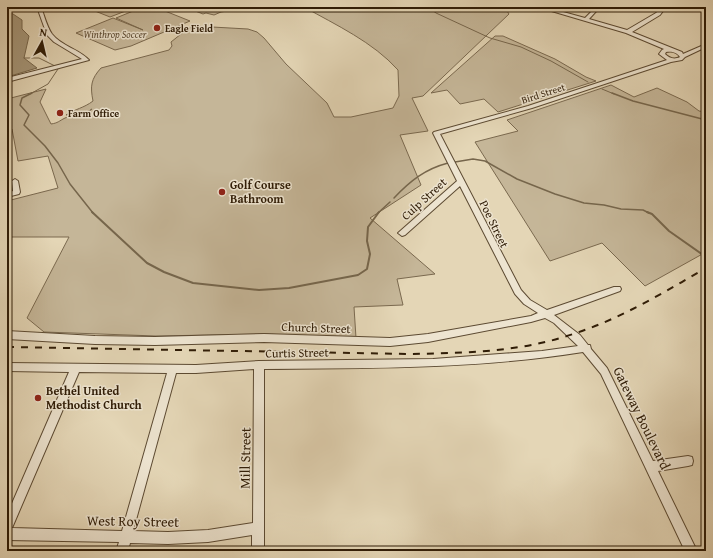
<svg xmlns="http://www.w3.org/2000/svg" width="713" height="558" font-family="'Gentium Book Plus',serif">
<style>
.green{fill:#c5b698;stroke:#7a694f}
.water{fill:#a6977a;stroke:#76664c}
.lines{fill:none;stroke-linecap:round;stroke-linejoin:round}
.stream-far2{stroke:#76664c;stroke-width:1}
.stream-far1{stroke:#76664c;stroke-width:1.5}
.stream{stroke:#76664c;stroke-width:2}
.minor-casing{stroke:#5c4a32;stroke-width:2}
.minor{fill:#ede4d0;fill-rule:evenodd}
.rail{stroke:#2f1c06;stroke-width:2;stroke-dasharray:7 7;stroke-linecap:butt}
.poi-dot{fill:#8f2418;stroke:#ede4d0;stroke-width:1.5}
.labels{text-anchor:middle;stroke-width:3;stroke-linejoin:round;paint-order:stroke}
.far-poi-label{font-size:10px;font-weight:bold;fill:#2f1c06;stroke:#ede4d0;text-anchor:start}
.far-park-label{font-size:10px;font-style:italic;fill:#5c4a32;stroke:#ede4d0}
.far-street-label{font-size:10px;fill:#2f1c06;stroke:#ede4d0}
.poi-label{font-size:12px;font-weight:bold;fill:#2f1c06;stroke:#ede4d0;text-anchor:start}
.street-label{font-size:12px;fill:#2f1c06;stroke:#ede4d0}
.near-street-label{font-size:14px;fill:#2f1c06;stroke:#ede4d0}
</style>
<rect width="100%" height="100%" fill="#e4d6b6"/>
<filter id="stains"><feTurbulence type="fractalNoise" baseFrequency=".005" numOctaves="4"/><feColorMatrix values="0 0 0 0 .2 0 0 0 0 .09 0 0 0 0 .02 0 0 0 .5 -.17"/></filter>
<radialGradient id="worn" r=".72"><stop offset=".6" stop-color="#630" stop-opacity="0"/><stop offset="1" stop-color="#630" stop-opacity=".3"/></radialGradient>
<!-- green -->
<g class="green">
<polygon points="85,7 136,7 110,17"/>
<polygon points="143,7 155,7 190,21 131,46 115,50 76,33 113,18 143,30 116,18"/>
<polygon points="185,7 238,7 236,8 239,9 221,12 214,15 206,13 203,14"/>
<path d="M304 7H500L507 11 509 14 423 96 412 98 428 131 400 135 421 185 370 218 435 274 397 279 403 305 354 307 356 338 265 334 156 336 44 332 27 318 69 237H7V201L58 188 48 156 18 161 12 129 7 130V99L46 89 40 102 51 124C58 123 59 121 65 118 73 114 85 116 92 109L87 112 66 115C75 109 84 108 93 101 90 86 91 79 101 68L169 50 172 46 171 42 186 30 194 26 248 29 257 32 264 38 286 64 327 103 334 117H351L393 108 399 96 398 70C373 42 336 25 304 7Z"/>
<polygon points="495,36 503,36 555,59 586,77 596,81 498,112 484,99 460,104 447,90 431,93"/>
<polygon points="611,85 634,97 657,88 687,102 699,111 706,112 706,252 645,286 602,243 550,261 475,142 518,131 507,120"/>
</g>
<!-- water -->
<polygon class="water" points="7,12 13,14 22,20 22,29 29,36 24,58 37,68 7,77"/>
<g class="lines">
<!-- stream-far2 -->
<g class="stream-far2">
<polyline points="428,7 436,13 490,38 521,47 551,61 588,82"/>
<polyline points="24,58 39,58 57,67"/>
<polyline points="602,89 614,94"/>
<polyline points="30,94 48,84 58,69"/>
</g>
<!-- stream-far1 -->
<g class="stream-far1">
<polyline points="32,93 22,98 20,105 29,115 24,125 45,146 58,163 70,184 93,213"/>
<polyline points="612,93 633,101 706,120"/>
<polyline points="455,162 473,159 485,161 517,179 555,194 584,203 604,205 621,209 643,210 649,213"/>
<path d="M394 198C410 181 425 169 448 163"/>
<polyline points="378,213 390,202"/>
</g>
<!-- stream -->
<g class="stream">
<polyline points="92,212 147,263 164,272 193,283 259,290 289,288 358,275 367,269 370,254 367,241 368,227 379,212"/>
<polyline points="647,212 652,214 669,231 706,257"/>
</g>
<defs>
<g id="minor">
<path d="M37 7H41C44 15 47 27 52 34 61 46 79 49 89 60L7 82V78L82 59 54 42 47 35Z"/>
<path d="M538 7H545L585 18 596 7H600L589 19 627 30 656 13 662 7H666L660 15 632 32 682 52 683 54 706 44V47L685 57 682 60 671 62 532 108 440 134 521 290 530 300 547 310 614 287H620L621 289 620 291 554 315 580 335 588 345H590L591 349 607 368 653 461 688 456 692 457 693 461 692 465 688 466 658 471 697 551H685L601 374 583 352C478 369 370 368 264 369V551H252V535L208 542 168 544 130 543 128 551H116L119 542 7 540V515L69 372 7 371V363L196 365 259 361 433 359 542 351 578 346 554 323 545 318 531 322 428 342 390 346 264 342 155 345 95 344 7 339V331L95 336 155 337 264 334 390 338 428 334 531 316 538 313 524 304 515 294 460 186 405 235 402 236 398 233 457 181 433 133 434 132 528 106 667 60 659 54 662 50 664 49 626 33ZM666 52C671 51 677 52 680 57 674 60 669 58 665 54ZM254 369 253 523 208 530 168 532 133 531 176 373H196ZM79 372 167 373 122 531 12 528Z"/>
<polygon points="15,179 18,181 20,192 19,194 7,197 7,193 13,191 12,181"/>
</g>
</defs>
<!-- minor casing -->
<use href="#minor" class="minor-casing"/>
<!-- minor -->
<use href="#minor" class="minor"/>
<!-- rail -->
<path class="rail" d="M7 347 411 354C465 353 521 352 573 334 620 319 663 293 706 268"/>
</g>
<!-- markers -->
<g class="poi-dot">
<circle cx="157" cy="28" r="4"/>
<circle cx="60" cy="113" r="4"/>
<circle cx="222" cy="192" r="4"/>
<circle cx="38" cy="398" r="4"/>
</g>
<g class="labels">
<!-- far-poi labels -->
<g class="far-poi-label">
<text x="165" y="32">Eagle Field</text>
<text x="68" y="117">Farm Office</text>
</g>
<!-- far-park labels -->
<g class="far-park-label">
<text x="115" y="38">Winthrop Soccer</text>
</g>
<!-- far-street labels -->
<g class="far-street-label">
<text transform="translate(543 93) rotate(-18)" y="4">Bird Street</text>
</g>
<!-- poi labels -->
<g class="poi-label">
<text x="230" y="189">Golf Course<tspan x="230" dy="14">Bathroom</tspan></text>
<text x="46" y="395">Bethel United<tspan x="46" dy="14">Methodist Church</tspan></text>
</g>
<!-- street labels -->
<g class="street-label">
<text transform="translate(424 199) rotate(-42)" y="4">Culp Street</text>
<text transform="translate(494 224) rotate(64)" y="4">Poe Street</text>
<text transform="translate(316 328) rotate(2)" y="4">Church Street</text>
<text transform="translate(297 353) rotate(-1)" y="4">Curtis Street</text>
</g>
<!-- near-street labels -->
<g class="near-street-label">
<text transform="translate(642 418) rotate(64)" y="5">Gateway Boulevard</text>
<text transform="translate(245 458) rotate(-89)" y="5">Mill Street</text>
<text transform="translate(133 521) rotate(1)" y="5">West Roy Street</text>
</g>
</g>
<!-- margin -->
<rect width="713" height="558" fill="none" stroke="#e4d6b6" stroke-width="24"/>
<rect x="8" y="8" width="697" height="542" fill="none" stroke="#2f1c06" stroke-width="2"/>
<rect x="12" y="12" width="689" height="534" fill="none" stroke="#2f1c06"/>
<!-- north arrow -->
<g transform="translate(42 42) rotate(8)" stroke="#ede4d0" stroke-width="3" paint-order="stroke">
<path d="M0-3L7 15L0 10L-7 15Z" fill="#2f1c06"/>
<text y="-6" font-size="11" font-weight="bold" text-anchor="middle" fill="#2f1c06">N</text>
</g>
<rect width="100%" height="100%" filter="url(#stains)"/>
<rect width="100%" height="100%" fill="url(#worn)"/>
</svg>
